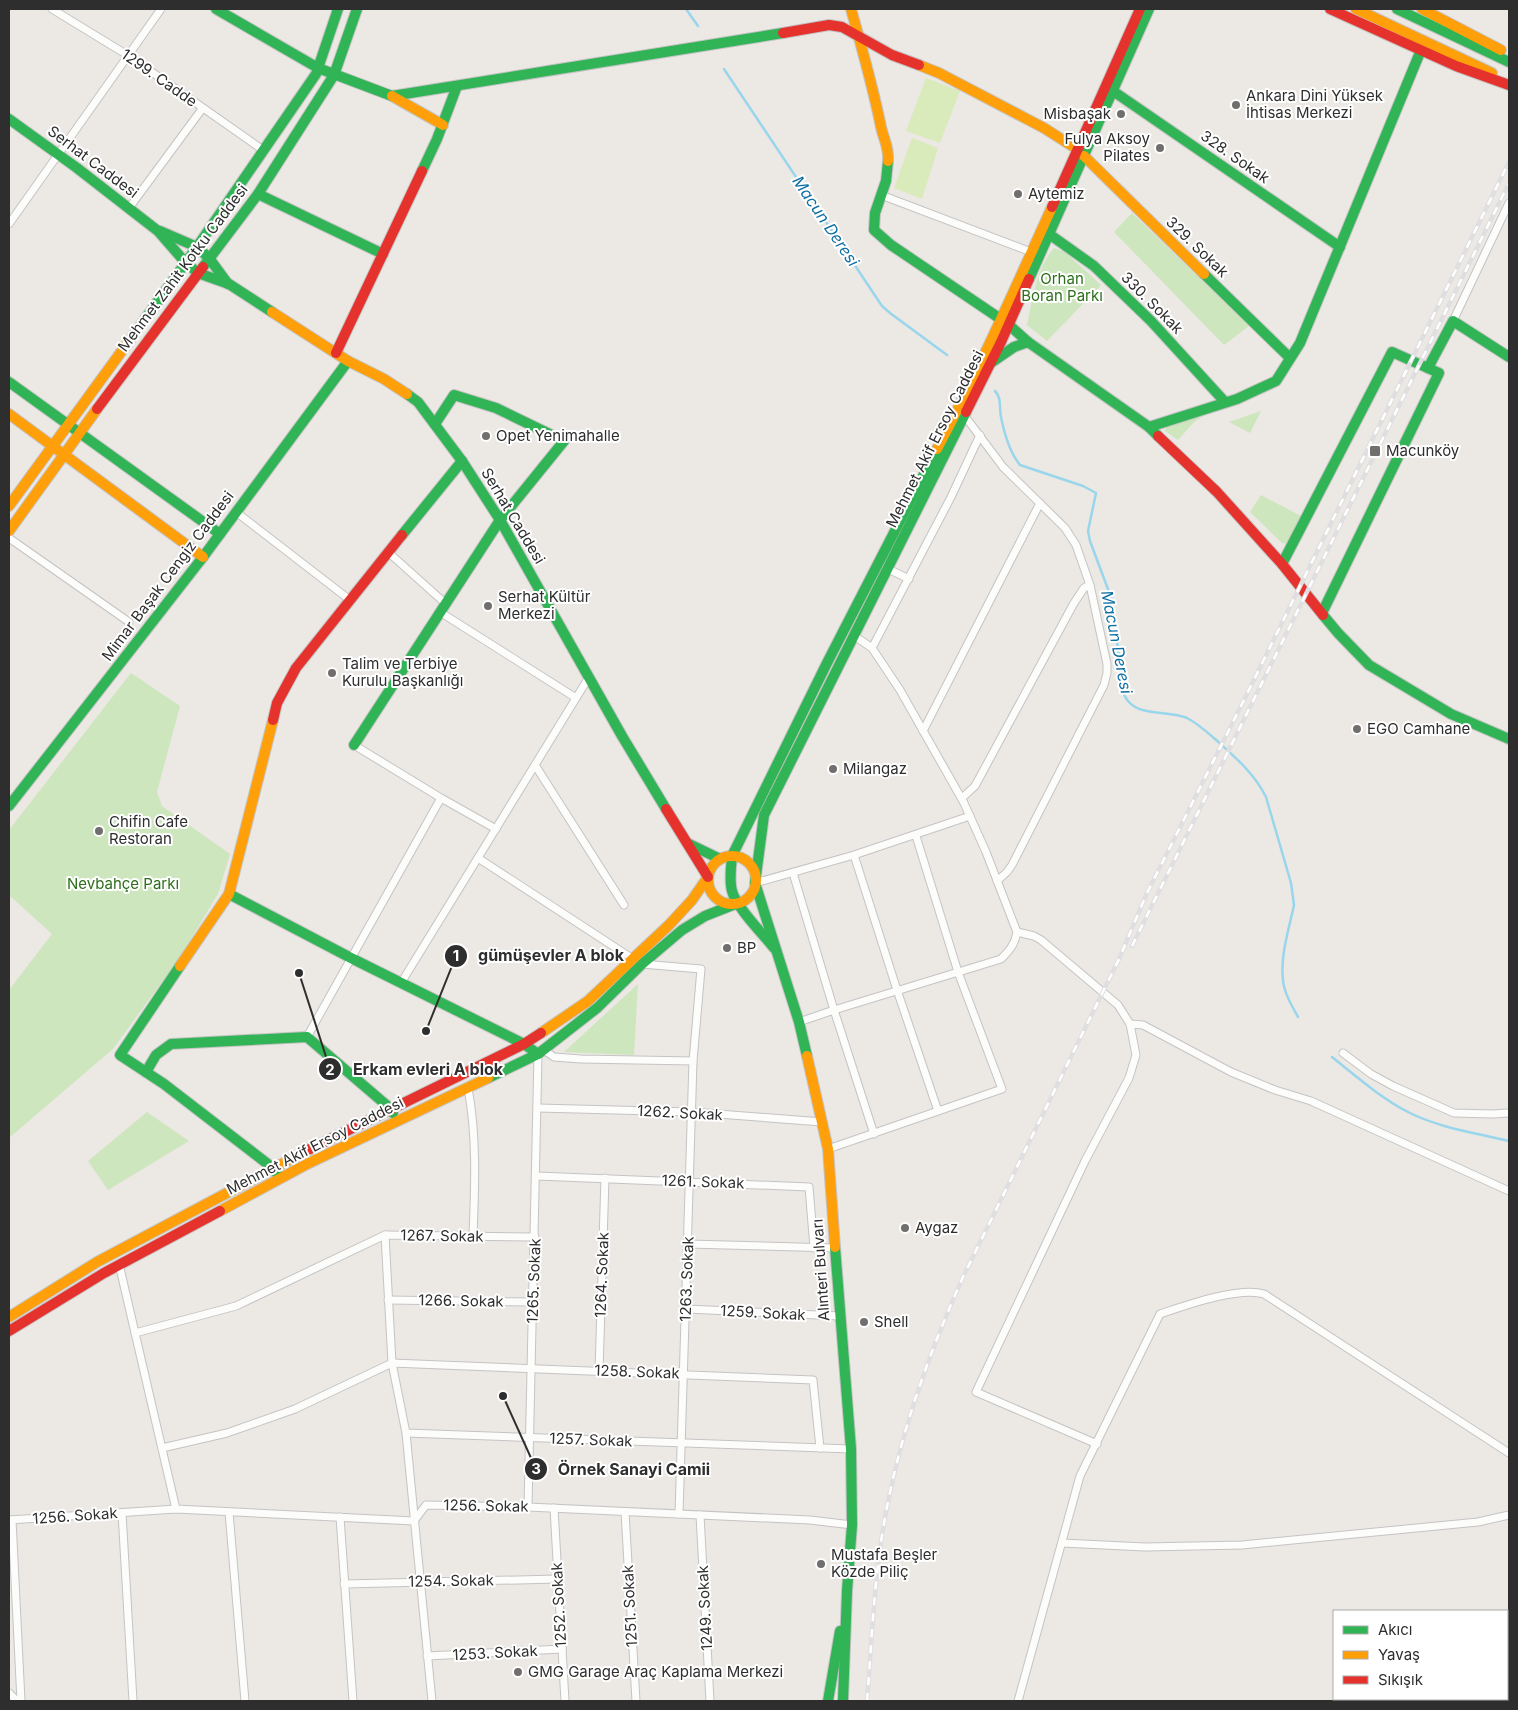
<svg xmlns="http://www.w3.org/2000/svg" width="1518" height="1710" font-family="Inter,sans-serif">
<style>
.green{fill:#cee6be}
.pitch{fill:#d9eabb}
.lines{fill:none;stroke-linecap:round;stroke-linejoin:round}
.stream{stroke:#99d6ec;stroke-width:2.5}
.street-casing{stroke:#c5c4c5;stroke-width:9}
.fast-casing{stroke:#c5c4c5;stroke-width:12}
.slow-casing{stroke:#c5c4c5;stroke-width:12}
.jam-casing{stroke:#c5c4c5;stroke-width:12}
.street{stroke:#fcfcfb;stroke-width:7}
.fast{stroke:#30b455;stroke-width:10}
.slow{stroke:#ff9f0a;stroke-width:10}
.jam{stroke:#e5322d;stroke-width:10}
.rail-casing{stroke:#dfdfe1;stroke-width:4.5}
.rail{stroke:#fff;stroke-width:2.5;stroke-dasharray:8;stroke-linecap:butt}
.poi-dot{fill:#706f6e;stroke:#fff;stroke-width:2}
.labels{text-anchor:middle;stroke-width:4;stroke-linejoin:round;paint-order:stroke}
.street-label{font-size:15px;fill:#2e2e2e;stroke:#fff}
.poi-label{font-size:15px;fill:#2e2e2e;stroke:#fff;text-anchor:start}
.park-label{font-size:15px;fill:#2c6e1b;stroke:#fff}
.water-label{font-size:16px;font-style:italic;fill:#0d6fa3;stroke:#fff}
.leader{fill:none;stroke:#2e2e2e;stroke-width:2}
.callout-dot{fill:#2e2e2e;stroke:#fff;stroke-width:2}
.mark-label{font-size:15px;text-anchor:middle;font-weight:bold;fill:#fff}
.callout-label{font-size:16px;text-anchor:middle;font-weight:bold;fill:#2e2e2e;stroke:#fff;stroke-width:4;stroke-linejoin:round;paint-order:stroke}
</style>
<rect width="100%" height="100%" fill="#ece8e4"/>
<!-- green -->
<g class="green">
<polygon points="1132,213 1249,326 1224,345 1114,232"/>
<path d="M1054 248 1065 252 1101 285 1047 341 1027 325C1033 298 1036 269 1054 248Z"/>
<polygon points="1261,411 1250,433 1229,422"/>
<polygon points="1207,413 1194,422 1178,440 1165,431 1167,426"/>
<polygon points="1261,495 1301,516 1287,544 1282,543 1250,512"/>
<polygon points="131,673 180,706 157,792 162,806 230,854 218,894 180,957 113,1049 9,1138 9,990 52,934 9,895 9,830"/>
<polygon points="638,984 634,1055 564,1052"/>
<polygon points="147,1112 189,1141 108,1190 88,1161"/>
</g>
<!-- pitch -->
<g class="pitch">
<polygon points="926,78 960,91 940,143 906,131"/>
<polygon points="912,138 938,148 922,199 894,188"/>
</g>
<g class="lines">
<!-- stream -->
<g class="stream">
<polyline points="686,9 698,26"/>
<polyline points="724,69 882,306 890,313 947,355"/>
<path d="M995 391C1002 398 999 408 1001 417 1004 432 1010 453 1020 465L1083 486 1096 493 1088 531 1090 541 1112 600 1123 691C1124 694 1126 699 1128 701 1141 717 1170 710 1187 718 1197 723 1207 732 1215 739 1235 757 1254 773 1266 797L1291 883 1294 905C1289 929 1280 956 1283 980 1284 993 1292 1006 1298 1017"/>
<path d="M1332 1057C1357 1077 1382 1099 1410 1113 1440 1128 1476 1133 1509 1141"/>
</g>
<defs>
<g id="street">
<polyline points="52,9 129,56 263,150"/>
<polyline points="881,195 1031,252"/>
<polyline points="129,208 202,109"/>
<polyline points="9,224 161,9"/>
<polyline points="1453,321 1509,203"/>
<polyline points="964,415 1003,467 1065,528 1076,545 1090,585 1107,664 1107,673 1104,685 1012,865 1007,872 997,881"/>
<polyline points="236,512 350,600"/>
<polyline points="9,538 129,622"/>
<polyline points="388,552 446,604"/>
<polyline points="886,568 909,579"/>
<polyline points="440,612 576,698"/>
<polyline points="872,648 951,497 980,435"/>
<polyline points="923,731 1040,503"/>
<polyline points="535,765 624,905"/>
<polyline points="441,798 496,829"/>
<polyline points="962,798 975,786 1074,603 1084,588 1090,585"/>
<polyline points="854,855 897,990 938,1111"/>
<polyline points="478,858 633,959"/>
<polyline points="793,873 834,1010 874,1134"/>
<polyline points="755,883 854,855 970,816"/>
<polyline points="1017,932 1034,936 1041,940 1118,1005 1130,1024 1136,1055 1129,1078 1085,1161 976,1392 1097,1444"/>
<polyline points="642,964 701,969 693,1061 679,1514"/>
<polyline points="401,983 589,677"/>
<path d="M799 1022 834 1010 1001 959C1010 950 1015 944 1017 932L986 852 964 803 900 690 872 648 853 635"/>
<polyline points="1130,1024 1143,1025 1231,1072 1275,1090 1311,1101 1509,1191"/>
<polyline points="307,1037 441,798 354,745"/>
<polyline points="544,1050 554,1057 581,1059 693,1061"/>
<polyline points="1343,1053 1371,1074 1393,1086 1454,1113 1492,1114 1509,1113"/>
<path d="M468 1088C477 1136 475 1186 473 1236"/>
<polyline points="538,1108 692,1112 822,1122"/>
<polyline points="828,1149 1002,1089 958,972 916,836"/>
<polyline points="537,1176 809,1187 814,1248"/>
<polyline points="535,1237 385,1235 392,1363 406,1433 851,1449"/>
<polyline points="688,1244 835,1248"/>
<polyline points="119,1264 176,1509"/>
<polyline points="388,1300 533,1302"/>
<polyline points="686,1309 840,1316"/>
<polyline points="135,1333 236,1306 385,1235"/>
<polyline points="599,1371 605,1178"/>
<polyline points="406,1433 432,1701"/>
<polyline points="162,1448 227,1433 295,1409 392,1363 813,1380 820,1448"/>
<polyline points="528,1507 538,1054"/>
<polyline points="554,1508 565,1701"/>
<polyline points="229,1512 245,1701"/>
<polyline points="625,1512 636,1701"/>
<polyline points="122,1513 133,1701"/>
<polyline points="700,1515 710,1701"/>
<polyline points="340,1517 353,1701"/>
<polyline points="9,1520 176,1509 414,1521 426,1505 528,1507 810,1520 852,1525"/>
<polyline points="12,1520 21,1701"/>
<polyline points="1062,1543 1145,1547 1242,1545 1478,1522 1509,1515"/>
<polyline points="344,1584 558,1579"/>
<polyline points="427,1656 562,1649"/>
<polyline points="9,1693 17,1701"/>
<path d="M1018 1701 1080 1476 1160 1314C1184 1306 1239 1286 1264 1294L1509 1453"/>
</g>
<g id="fast">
<polyline points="216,9 318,68 392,96 783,33"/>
<polyline points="1397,9 1509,62"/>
<polyline points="1113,91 1340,247"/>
<polyline points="9,119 77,168 158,231 185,262 198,273 229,284 272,312"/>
<polyline points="888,161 886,181 875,213 874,230 891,245 1008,324 1028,342 1149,427 1158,436"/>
<polyline points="422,171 437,139 457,86"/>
<polyline points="258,194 383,254"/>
<polyline points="160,231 197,247 209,258 228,284"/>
<polyline points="1049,234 1094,266 1151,321 1225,402"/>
<polyline points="203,267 258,194 334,75 357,9"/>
<polyline points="1204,274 1290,358"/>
<polyline points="1029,279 1149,9"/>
<polyline points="132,337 197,247 316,74 338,9"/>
<polyline points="992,362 1014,347 1028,342"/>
<polyline points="1428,368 1453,321 1509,357"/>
<polyline points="9,382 220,534"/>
<polyline points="407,394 418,402 462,461 500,520 622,736 666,809"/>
<polyline points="1149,427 1237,399 1276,381 1300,343 1421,50"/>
<polyline points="402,535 462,461"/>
<polyline points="1282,564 1392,352 1439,373 1322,613"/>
<polyline points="1323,615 1338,633 1369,665 1451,714 1509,739"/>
<polyline points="354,745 500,520 564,441 496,408 454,395 435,424"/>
<polyline points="9,806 203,557 348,361"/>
<polyline points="689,844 720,859"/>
<polyline points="229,894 351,958 524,1044 538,1054"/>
<path d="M774 948C763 934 736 907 732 891 729 880 731 868 732 856L827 663 937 449"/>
<polyline points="180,966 120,1055 164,1084 273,1168 280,1178"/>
<polyline points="807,1056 799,1022 755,883 764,815 966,412"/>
<polyline points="146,1072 156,1055 171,1044 307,1037 391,1109 393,1113"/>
<polyline points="488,1078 538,1054 597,1008 642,964 682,930 705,916 738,903"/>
<polyline points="835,1247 851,1449 852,1525 847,1591 843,1701"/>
<polyline points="828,1701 840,1631"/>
</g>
<g id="slow">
<path d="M851 9C862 48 873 87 881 127 884 141 889 146 888 161"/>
<polyline points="1356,9 1492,73"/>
<polyline points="1422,9 1501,50"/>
<polyline points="919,65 939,73 1044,128 1077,149"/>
<polyline points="392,96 443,125"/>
<polyline points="1084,156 1204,274"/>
<polyline points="272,312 348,361 384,379 407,394"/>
<polyline points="9,414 203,557"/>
<path d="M937 449C979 370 1015 289 1052 207"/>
<polyline points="9,506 132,337"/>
<polyline points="9,531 97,409"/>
<circle cx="732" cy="880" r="24"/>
<polyline points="180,966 229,894 273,720"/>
<polyline points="541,1033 588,1001 669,925 692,900 708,877"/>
<polyline points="807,1056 828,1149 835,1247"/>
<polyline points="220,1211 307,1164 488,1078"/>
<polyline points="9,1317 97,1262 310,1149"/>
</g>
<g id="jam">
<polyline points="1330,9 1456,66 1509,85"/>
<polyline points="783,33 829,25 842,27 892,55 919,65"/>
<polyline points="1052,207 1140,9"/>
<polyline points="336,353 422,171"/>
<polyline points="97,409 203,267"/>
<polyline points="966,412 1001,342 1029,279"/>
<polyline points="1158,436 1217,492 1282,564 1323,615"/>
<polyline points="273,720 277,703 296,668 402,535"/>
<polyline points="666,809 708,877"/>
<polyline points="310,1149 524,1044 541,1033"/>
<polyline points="9,1331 104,1273 220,1211"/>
</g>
</defs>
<!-- street casing -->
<use href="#street" class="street-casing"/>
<!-- fast casing -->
<use href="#fast" class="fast-casing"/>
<!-- slow casing -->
<use href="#slow" class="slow-casing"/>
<!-- jam casing -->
<use href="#jam" class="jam-casing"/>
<!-- street -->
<use href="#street" class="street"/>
<!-- fast -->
<use href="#fast" class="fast"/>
<!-- slow -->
<use href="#slow" class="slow"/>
<!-- jam -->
<use href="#jam" class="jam"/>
<defs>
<g id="rail">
<polyline points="1132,946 1509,183"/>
<path d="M867 1701C871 1651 873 1600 880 1549 893 1454 924 1364 963 1277L1119 959 1147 893 1242 704 1509 162"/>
</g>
</defs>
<!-- rail casing -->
<use href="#rail" class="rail-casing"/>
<!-- rail -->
<use href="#rail" class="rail"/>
</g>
<!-- markers -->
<g class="poi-dot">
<circle cx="1236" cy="105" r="5"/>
<circle cx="1121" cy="114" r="5"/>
<circle cx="1160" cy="148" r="5"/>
<circle cx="1018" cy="194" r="5"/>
<circle cx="486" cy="436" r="5"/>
<rect x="1369" y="445" width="12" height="12" rx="2.5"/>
<circle cx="488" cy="606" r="5"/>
<circle cx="332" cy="673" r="5"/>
<circle cx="1357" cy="729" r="5"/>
<circle cx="833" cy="769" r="5"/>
<circle cx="99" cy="831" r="5"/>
<circle cx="727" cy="948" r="5"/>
<circle cx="905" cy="1228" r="5"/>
<circle cx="864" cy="1322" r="5"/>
<circle cx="821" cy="1564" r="5"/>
<circle cx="518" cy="1672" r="5"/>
</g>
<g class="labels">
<!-- street labels -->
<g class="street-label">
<text transform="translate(159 78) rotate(35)" y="5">1299. Cadde</text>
<text transform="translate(1235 157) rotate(35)" y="5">328. Sokak</text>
<text transform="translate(93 162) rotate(37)" y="5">Serhat Caddesi</text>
<text transform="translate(1197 247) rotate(44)" y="5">329. Sokak</text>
<text transform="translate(183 268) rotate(-53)" y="5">Mehmet Zahit Kotku Caddesi</text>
<text transform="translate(1152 303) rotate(45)" y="5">330. Sokak</text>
<text transform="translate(935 439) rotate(-63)" y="5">Mehmet Akif Ersoy Caddesi</text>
<text transform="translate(513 516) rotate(59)" y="5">Serhat Caddesi</text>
<text transform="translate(168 576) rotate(-53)" y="5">Mimar Başak Cengiz Caddesi</text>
<text transform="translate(680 1113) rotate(3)" y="5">1262. Sokak</text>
<text transform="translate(315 1146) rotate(-27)" y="5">Mehmet Akif Ersoy Caddesi</text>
<text transform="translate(703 1182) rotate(2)" y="5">1261. Sokak</text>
<text transform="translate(442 1236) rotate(1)" y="5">1267. Sokak</text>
<text transform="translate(821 1270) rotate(-94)" y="5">Alınteri Bulvarı</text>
<text transform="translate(602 1275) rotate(-88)" y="5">1264. Sokak</text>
<text transform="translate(687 1279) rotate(-88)" y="5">1263. Sokak</text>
<text transform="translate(534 1281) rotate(-88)" y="5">1265. Sokak</text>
<text transform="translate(461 1301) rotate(1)" y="5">1266. Sokak</text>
<text transform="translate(763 1313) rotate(3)" y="5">1259. Sokak</text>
<text transform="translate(637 1372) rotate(2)" y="5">1258. Sokak</text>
<text transform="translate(591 1440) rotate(2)" y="5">1257. Sokak</text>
<text transform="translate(486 1506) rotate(1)" y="5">1256. Sokak</text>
<text transform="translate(75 1516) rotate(-4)" y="5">1256. Sokak</text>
<text transform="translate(451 1581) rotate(-1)" y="5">1254. Sokak</text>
<text transform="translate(559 1605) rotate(-93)" y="5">1252. Sokak</text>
<text transform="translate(630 1606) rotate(-93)" y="5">1251. Sokak</text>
<text transform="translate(705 1608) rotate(-93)" y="5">1249. Sokak</text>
<text transform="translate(495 1653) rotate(-3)" y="5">1253. Sokak</text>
</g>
<!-- poi labels -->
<g class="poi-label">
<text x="1246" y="101">Ankara Dini Yüksek<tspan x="1246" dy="17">İhtisas Merkezi</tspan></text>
<text x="1111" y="119" text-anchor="end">Misbaşak</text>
<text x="1150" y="144" text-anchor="end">Fulya Aksoy<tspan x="1150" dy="17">Pilates</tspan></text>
<text x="1028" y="199">Aytemiz</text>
<text x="496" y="441">Opet Yenimahalle</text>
<text x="1386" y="456">Macunköy</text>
<text x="498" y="602">Serhat Kültür<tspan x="498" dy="17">Merkezi</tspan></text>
<text x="342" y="669">Talim ve Terbiye<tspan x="342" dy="17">Kurulu Başkanlığı</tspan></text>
<text x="1367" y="734">EGO Camhane</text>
<text x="843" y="774">Milangaz</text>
<text x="109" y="827">Chifin Cafe<tspan x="109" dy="17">Restoran</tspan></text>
<text x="737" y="953">BP</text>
<text x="915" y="1233">Aygaz</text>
<text x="874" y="1327">Shell</text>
<text x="831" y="1560">Mustafa Beşler<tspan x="831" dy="17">Közde Piliç</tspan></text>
<text x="528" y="1677">GMG Garage Araç Kaplama Merkezi</text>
</g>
<!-- park labels -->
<g class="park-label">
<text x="1062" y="284">Orhan<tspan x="1062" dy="17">Boran Parkı</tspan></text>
<text x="123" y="889">Nevbahçe Parkı</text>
</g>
<!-- water labels -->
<g class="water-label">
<text transform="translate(826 221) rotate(56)" y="6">Macun Deresi</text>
<text transform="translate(1117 642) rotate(79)" y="6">Macun Deresi</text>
</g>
</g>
<!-- callouts -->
<path class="leader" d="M426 1031L456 956M299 973L330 1069M503 1396L536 1469"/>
<g class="callout-dot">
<circle cx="426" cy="1031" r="5"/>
<circle cx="299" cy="973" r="5"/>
<circle cx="503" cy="1396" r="5"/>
<circle cx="456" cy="956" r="12"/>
<circle cx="330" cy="1069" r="12"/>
<circle cx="536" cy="1469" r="12"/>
</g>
<g class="mark-label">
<text x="456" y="961">1</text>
<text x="330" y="1075">2</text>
<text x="536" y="1474">3</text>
</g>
<g class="callout-label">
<text x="551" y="961">gümüşevler A blok</text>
<text x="428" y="1075">Erkam evleri A blok</text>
<text x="634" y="1475">Örnek Sanayi Camii</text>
</g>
<!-- border -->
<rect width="1518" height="1710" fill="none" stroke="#2e2e2e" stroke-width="20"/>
<!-- legend -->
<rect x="1333" y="1610" width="175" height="90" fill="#ffffff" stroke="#ababab"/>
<rect x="1343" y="1626" width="25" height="8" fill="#30b455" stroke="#ababab"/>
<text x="1378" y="1635" font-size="15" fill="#2e2e2e">Akıcı</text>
<rect x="1343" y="1651" width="25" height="8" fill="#ff9f0a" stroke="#ababab"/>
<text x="1378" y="1660" font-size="15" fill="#2e2e2e">Yavaş</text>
<rect x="1343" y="1676" width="25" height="8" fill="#e5322d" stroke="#ababab"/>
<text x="1378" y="1685" font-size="15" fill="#2e2e2e">Sıkışık</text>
</svg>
